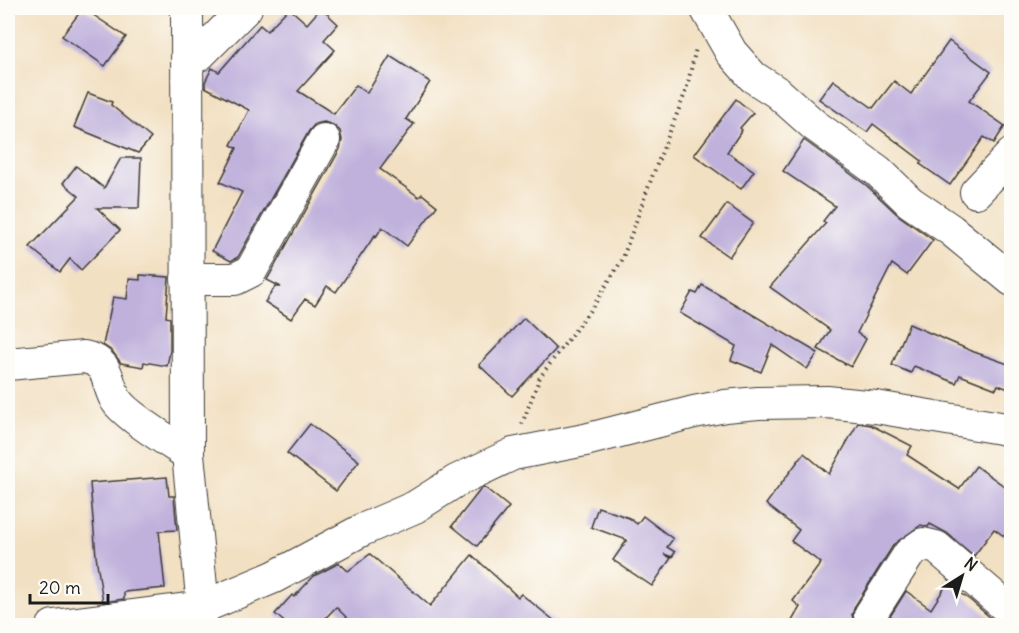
<svg xmlns="http://www.w3.org/2000/svg" width="1019" height="633" font-family="Delius,sans-serif">
<style>
.building{fill:#bfb1dc}
.lines{fill:none;stroke-linecap:round;stroke-linejoin:round}
.minor-casing{stroke:#3c3935;stroke-width:34}
.path{stroke:#3c3935;stroke-width:4;stroke-dasharray:1.5 4.5;stroke-linecap:butt}
.minor{stroke:#fff;stroke-width:32}
</style>
<rect width="100%" height="100%" fill="#fdfcf7"/>
<filter id="ink" filterUnits="userSpaceOnUse"><feTurbulence type="fractalNoise" baseFrequency=".0167" numOctaves="2"/><feDisplacementMap in="SourceGraphic" scale="12" xChannelSelector="R" yChannelSelector="G"/><feConvolveMatrix kernelMatrix="1 2 1 2 8 2 1 2 1" color-interpolation-filters="sRGB"/></filter>
<filter id="wash" filterUnits="userSpaceOnUse"><feTurbulence type="fractalNoise" baseFrequency=".008" numOctaves="4" result="noise"/><feDisplacementMap in="SourceGraphic" scale="24" xChannelSelector="R" yChannelSelector="G"/><feGaussianBlur stdDeviation="1.35" result="paint"/><feColorMatrix in="noise" values="0 0 0 0 0 0 0 0 0 0 0 0 0 0 0 0 0 1.4 0 .05"/><feComposite in="paint" operator="in"/></filter>
<g filter="url(#wash)">
<rect width="100%" height="100%" fill="#f2e0c2"/>
<g id="blocks">
<!-- building -->
<g class="building">
<polygon points="83,8 126,37 105,66 62,36"/>
<polygon points="289,8 307,24 321,8 338,24 324,40 335,50 298,91 334,114 356,85 367,93 390,56 430,82 406,119 414,124 380,169 419,197 422,194 437,206 407,246 382,227 376,237 375,235 336,292 327,286 315,305 305,299 291,319 265,302 275,287 281,287 267,280 340,149 342,140 340,131 333,125 324,122 315,124 309,131 238,257 231,261 212,251 242,192 220,182 237,148 231,145 249,110 205,87 205,82 212,68 219,72 260,25 267,31"/>
<polygon points="949,41 991,72 969,101 1005,126 994,143 984,137 950,185 920,164 922,161 873,124 867,132 819,99 833,80 873,108 894,81 911,94"/>
<polygon points="88,93 112,102 111,105 151,138 138,153 74,127"/>
<polygon points="736,99 753,113 740,128 742,130 727,152 754,171 741,189 694,155"/>
<polygon points="804,140 866,185 898,215 933,240 907,275 892,264 857,333 866,339 851,367 818,349 830,330 770,287 826,223 823,221 835,206 783,171"/>
<polygon points="121,158 141,158 139,208 97,208 120,230 81,270 70,259 60,272 30,247 79,196 63,183 76,166 104,188"/>
<polygon points="727,204 753,223 729,257 702,238"/>
<polygon points="140,275 169,277 166,317 170,318 170,351 167,366 144,362 143,367 121,363 112,351 103,345 113,297 127,299 129,279 140,280"/>
<polygon points="702,285 818,353 807,369 772,345 761,372 731,360 736,346 680,313 692,292 697,294"/>
<polygon points="524,318 556,349 512,396 479,365"/>
<polygon points="909,324 974,352 1011,365 1011,390 998,385 996,389 960,375 956,383 914,366 911,373 892,365"/>
<polygon points="858,423 871,425 912,446 907,455 959,489 976,466 1011,491 1011,541 994,529 974,556 947,533 930,524 928,527 921,525 894,544 855,606 852,615 856,626 789,626 800,607 793,601 821,563 791,541 799,530 766,504 804,453 829,474"/>
<polygon points="310,424 359,461 336,491 287,453"/>
<polygon points="167,477 169,496 174,496 177,530 159,531 165,588 124,592 124,599 103,602 96,556 90,483"/>
<polygon points="484,487 509,507 477,546 452,526 481,489"/>
<polygon points="598,507 629,518 637,524 643,516 673,539 667,547 675,552 672,557 664,554 671,558 652,586 613,560 627,540 591,527"/>
<polygon points="370,554 430,606 472,555 518,597 521,594 561,626 355,626 336,607 318,626 289,626 275,614 292,595 294,597 314,576 339,563 348,571"/>
<polygon points="947,584 970,600 1000,626 884,626 906,591 931,609"/>
</g>
</g>
</g>
<g filter="url(#ink)">
<use href="#blocks" fill-opacity="0" stroke="#3c3935" stroke-width="1.5"/>
<g class="lines">
<defs>
<g id="minor">
<polyline points="187,8 188,454 203,607 199,626"/>
<polyline points="706,8 731,52 753,77 778,93 814,125 878,171 910,202 951,230 1012,280"/>
<polyline points="188,60 199,55 246,8"/>
<polyline points="976,192 1012,154"/>
<polyline points="187,279 235,279 251,271 324,140"/>
<path d="M8 364 84 357C111 362 105 381 116 400 125 415 171 443 188 454"/>
<polyline points="870,615 909,554 923,544 936,547 1012,612"/>
<polyline points="53,626 203,607 274,577 362,530 415,507 456,481 513,454 585,440 694,412 725,406 758,403 827,402 876,407 1012,430"/>
</g>
</defs>
<!-- minor casing -->
<use href="#minor" class="minor-casing"/>
<!-- path -->
<polyline class="path" points="522,424 540,377 594,305 622,260 652,177 686,91 696,48"/>
<!-- minor -->
<use href="#minor" class="minor"/>
</g>
</g>
<!-- margin -->
<rect width="1019" height="633" fill="none" stroke="#fdfcf7" stroke-width="30"/>
<!-- north arrow -->
<g transform="translate(962 576) rotate(37)" stroke="#fdfcf7" stroke-width="4.5" paint-order="stroke">
<path d="M0-4.5L10 22L0 15L-10 22Z" fill="#1c1c1c"/>
<text y="-9" font-size="16" font-weight="bold" text-anchor="middle" fill="#1c1c1c">N</text>
</g>
<!-- scale -->
<path d="M30 594v9h78v-9" fill="none" stroke="#1c1c1c" stroke-width="3"/>
<text x="39" y="594" font-size="18" fill="#1c1c1c" stroke="#fdfcf7" stroke-width="4.5" paint-order="stroke">20 m</text>
</svg>
